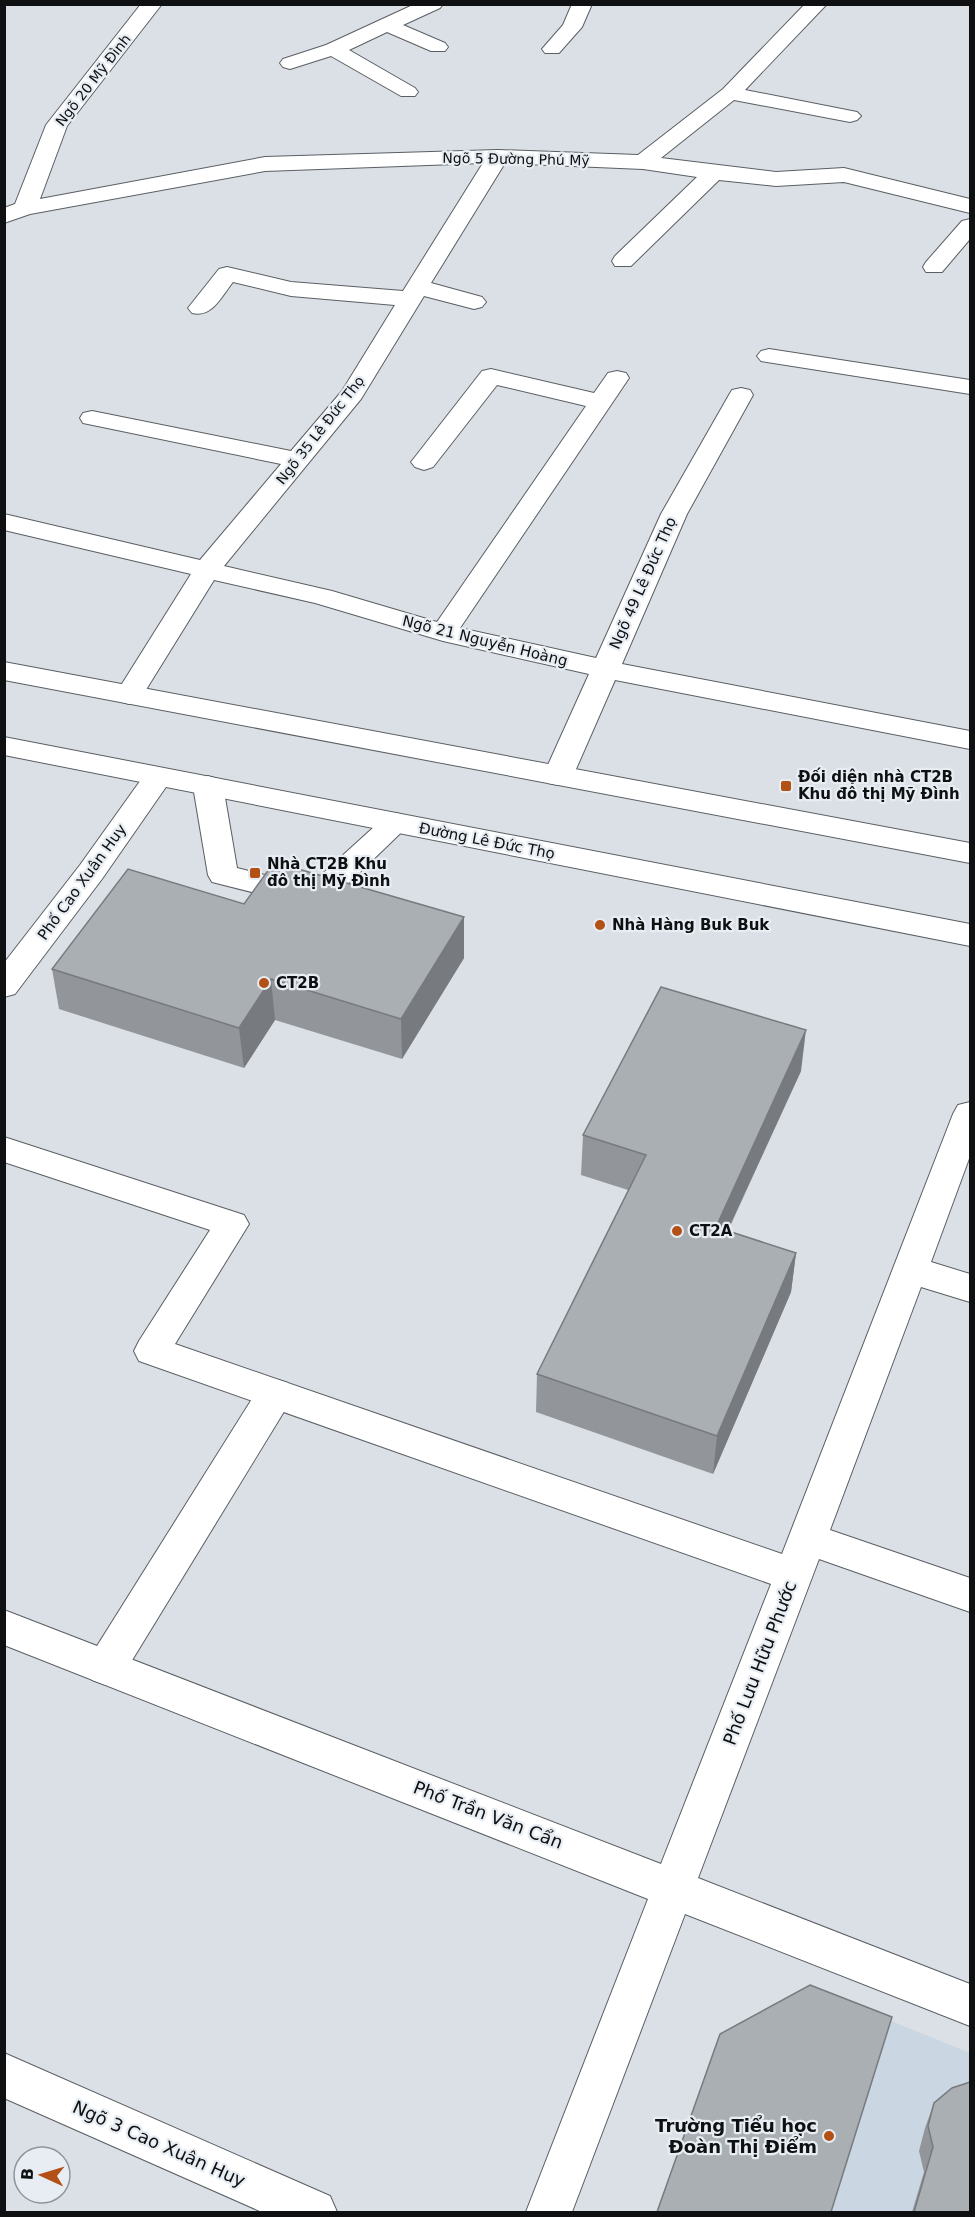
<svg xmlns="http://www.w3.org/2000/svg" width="975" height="2217" font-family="'DejaVu Sans',sans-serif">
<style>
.built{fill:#cad6e1}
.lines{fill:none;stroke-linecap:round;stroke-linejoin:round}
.service-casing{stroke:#5a5f64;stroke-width:2}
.minor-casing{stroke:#5a5f64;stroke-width:2}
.secondary-casing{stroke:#5a5f64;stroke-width:2}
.service{fill:#fff;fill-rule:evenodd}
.minor{fill:#fff;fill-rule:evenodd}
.secondary{fill:#fff;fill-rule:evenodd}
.wall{fill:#92969b}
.shaded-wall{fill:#777a7e}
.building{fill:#aaafb4;stroke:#777a7e;stroke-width:1.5}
.poi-dot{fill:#b25015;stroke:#e7edf3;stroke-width:2}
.labels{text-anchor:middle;stroke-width:4.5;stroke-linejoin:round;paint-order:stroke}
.far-street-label{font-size:14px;fill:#0e1011;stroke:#e7edf3}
.street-label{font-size:15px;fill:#0e1011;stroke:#e7edf3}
.poi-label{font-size:15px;font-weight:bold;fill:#0e1011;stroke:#e7edf3;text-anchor:start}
.near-street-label{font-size:18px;fill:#0e1011;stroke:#e7edf3}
.near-poi-label{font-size:18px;font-weight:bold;fill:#0e1011;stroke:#e7edf3;text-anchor:end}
</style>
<rect width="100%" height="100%" fill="#dae0e5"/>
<!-- built -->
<polygon class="built" points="832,1997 970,2053 970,2212 661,2212"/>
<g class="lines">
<defs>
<g id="service">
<path d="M141 4H162L67 126 40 199 265 157 498 150 638 155 723 89 805 4H827L745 90 857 112 861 116 857 120 850 122 734 100 661 158 776 172 844 168 970 199V213L844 182 776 186 719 180 631 266H615L612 261 615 256 697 177 643 169 505 163 431 283 482 297 486 302 482 307 474 309 424 296 361 399 224 566 332 591 437 622 586 406 497 385 433 467 424 470 415 467 411 462 415 457 482 371 491 369 594 393 608 373 617 371 626 373 629 378 460 628 596 658 661 514 729 395 732 390 741 388 750 390 753 395 687 514 622 664 970 731V749L615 680 573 776 568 783 558 785 548 783 543 776 589 674 443 641 315 603 214 580 139 701 129 704 119 701 115 695 191 574 4 530V514L200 560 281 464 83 423 80 418 83 413 92 411 291 451 342 391 395 305 291 296 233 282C221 297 212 318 192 313L188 308 219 269 227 267 291 282 403 291 483 163 265 171 30 214 4 223V208L15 204 46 125Z"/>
<polygon points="415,4 443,4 440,8 403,25 445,43 448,47 445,51 431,51 387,32 349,50 415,88 418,92 415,96 401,96 331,56 290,69 283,67 280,63 283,59 326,45"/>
<polygon points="572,4 592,4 582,27 559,53 545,53 542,49 563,25"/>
<polygon points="970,219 970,239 942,272 926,272 923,267 926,262 962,221"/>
<polygon points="769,349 970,380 970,394 761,361 757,356 761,351"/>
<polygon points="208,776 218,779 223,786 237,868 309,886 386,816 396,813 406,816 411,823 326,905 315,908 212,882 208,875 193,786 198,779"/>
<polygon points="275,1379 288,1383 293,1394 288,1405 120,1680 106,1685 92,1680 86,1667 92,1654 262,1383"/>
</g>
<g id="minor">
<polygon points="158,768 168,770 173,777 168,784 102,879 15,994 4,997 4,963 80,865 148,770"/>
<polygon points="970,1102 970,1156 931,1262 970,1274 970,1302 921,1287 830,1530 970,1578 970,1612 819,1559 698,1878 970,1984 970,2026 685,1914 572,2212 526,2212 648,1899 4,1645 4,1610 661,1864 771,1584 139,1361 134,1351 139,1341 210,1230 4,1162 4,1137 244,1215 249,1224 175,1344 782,1554 953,1114 958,1105"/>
<polygon points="4,2053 330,2196 337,2212 262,2212 4,2098"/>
</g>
<g id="secondary">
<polygon points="4,662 970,843 970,863 4,680"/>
<polygon points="4,737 970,924 970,946 4,755"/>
</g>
</defs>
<!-- service casing -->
<use href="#service" class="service-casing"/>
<!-- minor casing -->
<use href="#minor" class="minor-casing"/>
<!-- secondary casing -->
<use href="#secondary" class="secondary-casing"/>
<!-- service -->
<use href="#service" class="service"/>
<!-- minor -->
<use href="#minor" class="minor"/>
<!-- secondary -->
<use href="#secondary" class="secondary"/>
</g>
<!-- wall -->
<g class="wall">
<polygon points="244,904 464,917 464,958 402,1059 275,1020 244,1068 59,1009 52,969"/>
<polygon points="801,1071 728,1231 796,1253 791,1292 713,1474 536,1412 537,1374 628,1190 581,1175 583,1135"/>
<polygon points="934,2103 970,2212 912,2212 924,2172 919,2151 925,2128"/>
</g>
<!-- shaded-wall -->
<g class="shaded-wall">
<polygon points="464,917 464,958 402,1059 401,1019"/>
<polygon points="271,979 275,1020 244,1068 239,1028"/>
<polygon points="806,1030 801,1071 711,1266 716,1227"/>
<polygon points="796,1253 791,1292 713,1474 717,1436"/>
</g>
<!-- building -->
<g class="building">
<polygon points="274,862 464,917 401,1019 271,979 239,1028 52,969 128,869 244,904"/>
<polygon points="661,987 806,1030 716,1227 796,1253 717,1436 537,1374 646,1155 583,1135"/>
<polygon points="810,1985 892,2017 831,2212 657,2212 720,2034"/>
<polygon points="970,2082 970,2212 914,2212 933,2147 928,2126 934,2103 952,2088"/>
</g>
<!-- markers -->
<g class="poi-dot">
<rect x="780" y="780" width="12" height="12" rx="3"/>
<rect x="249" y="867" width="12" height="12" rx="3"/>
<circle cx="600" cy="925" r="6"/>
<circle cx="264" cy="983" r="6"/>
<circle cx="677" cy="1231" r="6"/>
<circle cx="829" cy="2136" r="6"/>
</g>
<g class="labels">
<!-- far-street labels -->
<g class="far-street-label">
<text transform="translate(93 80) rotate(-52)" y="5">Ngõ 20 Mỹ Đình</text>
<text transform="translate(516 159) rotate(1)" y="5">Ngõ 5 Đường Phú Mỹ</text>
<text transform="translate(320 430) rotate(-52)" y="5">Ngõ 35 Lê Đức Thọ</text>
</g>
<!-- street labels -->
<g class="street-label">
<text transform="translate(643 583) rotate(-66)" y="5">Ngõ 49 Lê Đức Thọ</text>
<text transform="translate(485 641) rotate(14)" y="5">Ngõ 21 Nguyễn Hoàng</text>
<text transform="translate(487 841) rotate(11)" y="5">Đường Lê Đức Thọ</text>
<text transform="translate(82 882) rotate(-54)" y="5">Phố Cao Xuân Huy</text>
</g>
<!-- poi labels -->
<g class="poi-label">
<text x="798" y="782">Đối diện nhà CT2B<tspan x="798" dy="17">Khu đô thị Mỹ Đình</tspan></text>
<text x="267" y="869">Nhà CT2B Khu<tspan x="267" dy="17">đô thị Mỹ Đình</tspan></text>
<text x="612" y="930">Nhà Hàng Buk Buk</text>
<text x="276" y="988">CT2B</text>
<text x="689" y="1236">CT2A</text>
</g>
<!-- near-street labels -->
<g class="near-street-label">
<text transform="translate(760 1663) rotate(-69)" y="6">Phố Lưu Hữu Phước</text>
<text transform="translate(488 1815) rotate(21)" y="6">Phố Trần Văn Cẩn</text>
<text transform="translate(159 2144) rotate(24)" y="6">Ngõ 3 Cao Xuân Huy</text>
</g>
<!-- near-poi labels -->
<g class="near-poi-label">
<text x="817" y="2132">Trường Tiểu học<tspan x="817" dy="21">Đoàn Thị Điểm</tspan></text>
</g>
</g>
<!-- border -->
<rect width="975" height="2217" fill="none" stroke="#0e1011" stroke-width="12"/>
<!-- north arrow -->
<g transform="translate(42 2175) rotate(274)"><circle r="28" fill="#e7edf3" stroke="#909599" stroke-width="1.5"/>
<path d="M0-4.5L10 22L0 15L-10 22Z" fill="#b25015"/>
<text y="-9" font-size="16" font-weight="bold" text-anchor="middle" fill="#0e1011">B</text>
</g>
</svg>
